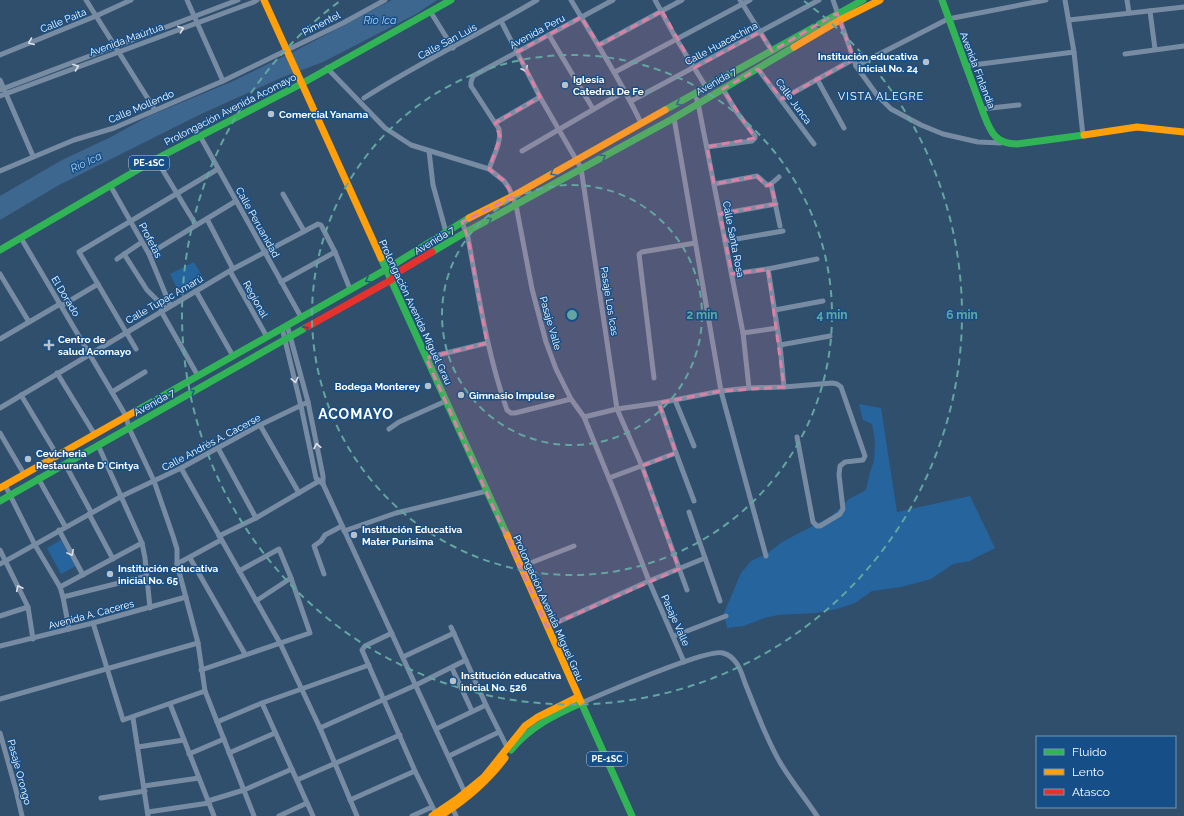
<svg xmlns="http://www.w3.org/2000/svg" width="1184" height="816" font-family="Raleway,sans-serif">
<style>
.green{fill:#26649d}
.water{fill:#3e6790}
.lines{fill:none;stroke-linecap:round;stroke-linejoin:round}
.street{stroke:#778ca3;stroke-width:5}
.fast{stroke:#30b455;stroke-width:7}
.slow{stroke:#ff9f0a;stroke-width:7}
.jam{stroke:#e5322d;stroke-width:7}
.oneway{stroke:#1a5e80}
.oneway2{stroke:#dde2e8}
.marked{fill:#dd80a5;fill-opacity:0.2;stroke:#dd80a5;stroke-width:3;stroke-dasharray:8 5;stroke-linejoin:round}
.ring{fill:none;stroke:#63a6a1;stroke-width:2;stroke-dasharray:7 5}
.poi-dot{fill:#b7c1cc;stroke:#164f87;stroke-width:1.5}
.labels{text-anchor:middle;stroke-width:3;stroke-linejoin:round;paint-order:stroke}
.shield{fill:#164f87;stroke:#b9cadb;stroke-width:1}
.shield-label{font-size:9px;font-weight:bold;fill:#fff}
.street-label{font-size:10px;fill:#fff;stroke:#164f87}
.poi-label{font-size:10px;font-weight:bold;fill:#fff;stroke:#164f87;text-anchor:start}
.water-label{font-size:11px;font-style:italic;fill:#a7d0f6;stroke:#164f87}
.neighbourhood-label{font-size:11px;letter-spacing:1px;fill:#fff;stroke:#164f87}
.district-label{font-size:14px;font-weight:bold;letter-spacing:1px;fill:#fff;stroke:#164f87}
.centre{fill:#63a6a1;stroke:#164f87;stroke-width:2}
.ring-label{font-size:12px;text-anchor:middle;font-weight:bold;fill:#63a6a1;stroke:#164f87;stroke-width:3;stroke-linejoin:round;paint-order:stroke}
</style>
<rect width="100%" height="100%" fill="#304f6d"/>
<!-- green -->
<g class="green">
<polygon points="194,262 204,279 179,292 170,274"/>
<polygon points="859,404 881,408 897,512 970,496 995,548 975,558 970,561 953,564 931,579 901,587 872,591 855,603 837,609 816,613 778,615 764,618 744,626 727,628 724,613 741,573 751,561 768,553 782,542 832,516 849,499 866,490 870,472 874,461 875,441 872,424 863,420"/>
<polygon points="61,540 76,566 61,574 47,548"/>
</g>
<!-- water -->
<polygon class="water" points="392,0 437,0 416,14 323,62 283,77 199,115 59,185 0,220 0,196 62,160 111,137 149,116 231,82 295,51"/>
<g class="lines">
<!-- street -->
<g class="street">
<polyline points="86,0 155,110"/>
<polyline points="187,0 223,81"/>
<path d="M571 0C595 41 621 80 641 123"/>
<polyline points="655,0 677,40 706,87"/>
<polyline points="740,0 772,51"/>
<polyline points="833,0 856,66 877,95 891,109 921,125 943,134 978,142 1001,143"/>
<polyline points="1065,0 1074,52 1083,136"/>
<polyline points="1127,0 1129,13"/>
<polyline points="430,11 453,48"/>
<polyline points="1150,11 1155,49"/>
<polyline points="1069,20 1184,7"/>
<polyline points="501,21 540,97 581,168 617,409 642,466 687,590"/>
<polyline points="549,35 593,109"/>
<polyline points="599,45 682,0"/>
<polyline points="1125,54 1184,46"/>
<polyline points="0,55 96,16 131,0"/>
<polyline points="856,66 948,19 1046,0"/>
<polyline points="965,66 1074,52"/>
<polyline points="327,68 385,128 411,145 489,169 504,181 509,188 516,205 532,289 546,342 556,369 571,399 584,417 617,498 649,581 684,662"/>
<polyline points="758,69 814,144"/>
<polyline points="615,72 750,0"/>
<polyline points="817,79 844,128"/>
<polyline points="0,80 33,156"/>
<polyline points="0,90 238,0"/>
<polyline points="695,94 698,103 743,333 749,388"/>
<polyline points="0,96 254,2 257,0"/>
<path d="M364 98C420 62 480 34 537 0"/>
<polyline points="782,99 854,59"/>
<polyline points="631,101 819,0"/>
<polyline points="982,109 1019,105"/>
<polyline points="674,118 721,391 766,556"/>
<polyline points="495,123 540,97"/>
<polyline points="200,136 301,317"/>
<polyline points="707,147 752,141 755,138 755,136 736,111 723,89"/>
<polyline points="429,151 433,185 446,232"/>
<polyline points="522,151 625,91"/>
<polyline points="156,159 196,225"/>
<path d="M489 169C493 157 502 142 499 129L471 86V82L473 76 613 0"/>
<polyline points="0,171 74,140 114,128 223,81 343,23 385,0"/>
<path d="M714 184 757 176C769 185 765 190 779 177"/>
<polyline points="771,184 780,226"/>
<polyline points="110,185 149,254 170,305"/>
<polyline points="283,194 304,231"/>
<polyline points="720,214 776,204"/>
<polyline points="207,219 233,269"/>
<path d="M462 222 468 238C479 297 487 353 507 410L511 413H515L571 399"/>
<polyline points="21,238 126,416 129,428 154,481 173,536 177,549 177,564 198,643 205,691 254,816"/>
<polyline points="725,241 783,231"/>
<polyline points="124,254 147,290 165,308"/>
<polyline points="149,254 236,201"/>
<polyline points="117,259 142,242"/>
<polyline points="768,269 780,345 784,387"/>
<polyline points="230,271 267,337"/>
<polyline points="0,274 29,322"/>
<polyline points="732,274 768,269 817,259"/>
<polyline points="281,282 335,252"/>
<polyline points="196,291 233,356"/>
<polyline points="61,306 98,284"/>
<polyline points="775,310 823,301"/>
<polyline points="161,311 198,376"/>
<polyline points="287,325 308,402 323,476 323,484"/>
<polyline points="282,328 301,406 316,478 323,484 466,795"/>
<polyline points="743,333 777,328"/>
<polyline points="0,339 60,304"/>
<polyline points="780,345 830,336"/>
<polyline points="136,349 79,252 218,169"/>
<polyline points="426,358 487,343"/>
<polyline points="57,373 95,435"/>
<polyline points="654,378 639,254 642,252 695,243"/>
<polyline points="112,392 145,372"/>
<polyline points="21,395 57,455"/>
<polyline points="675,400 694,446"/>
<polyline points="659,403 676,453 694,501"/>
<polyline points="0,408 233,269 318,224 321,225 335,252 350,289"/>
<polyline points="584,417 617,409 659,403 721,391 749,388 784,387 832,383 837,384 841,387 865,456 863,460 845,462 840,466 839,475 843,509 840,514 820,526 817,526 813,522 797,437"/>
<polyline points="260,425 299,493"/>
<polyline points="389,429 399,422 446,401"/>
<polyline points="0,433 24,474"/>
<polyline points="98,445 142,543 145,558 150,608"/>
<polyline points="218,448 256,518"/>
<polyline points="65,464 91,512"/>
<polyline points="181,468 280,643 320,728 357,816"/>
<polyline points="38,478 65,526"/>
<polyline points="609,478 676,453"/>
<polyline points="5,485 35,545 60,587 63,597 69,629"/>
<polyline points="689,512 720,601"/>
<polyline points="89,514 113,559"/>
<polyline points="59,530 83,575"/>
<polyline points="344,531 396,513 487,491"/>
<polyline points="219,536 256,518 319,481"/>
<polyline points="0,550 28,607 33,639"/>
<polyline points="190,558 245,654"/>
<polyline points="0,564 122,496 181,468 260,425 308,402"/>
<polyline points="177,564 221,540"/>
<polyline points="520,567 574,546"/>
<polyline points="324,574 314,546 321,541 325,535 342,526"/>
<polyline points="60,587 142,543"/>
<polyline points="63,597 147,576"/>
<polyline points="256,601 291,578"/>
<polyline points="0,616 28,607"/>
<polyline points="93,623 123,720 205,691"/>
<polyline points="451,627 486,705 508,749"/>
<polyline points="547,627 649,581 705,558"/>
<polyline points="392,633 365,646 362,650 415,771 437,816"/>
<polyline points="674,636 726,616"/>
<polyline points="0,646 93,623 186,597"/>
<polyline points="403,657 454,633"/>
<polyline points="452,668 472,711"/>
<polyline points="201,670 310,633 291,578 279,549 239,571"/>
<polyline points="0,699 198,643"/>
<polyline points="262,703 313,816"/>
<path d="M581 703C603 694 707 648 723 653 737 657 741 671 745 683 756 710 766 739 781 764 792 782 805 798 817 816"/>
<polyline points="170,704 214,816"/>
<polyline points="133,718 148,816"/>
<polyline points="217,722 262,703 369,665"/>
<polyline points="320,728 416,685 466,660"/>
<polyline points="436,729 486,705"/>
<polyline points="0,733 16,790 22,816"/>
<polyline points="138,747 184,740"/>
<polyline points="229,753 275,733"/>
<polyline points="189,754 224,739"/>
<polyline points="449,756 499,732"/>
<polyline points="297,780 400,735"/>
<polyline points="144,786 199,778"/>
<polyline points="101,798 145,791"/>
<polyline points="350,800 415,771"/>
<polyline points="208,801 244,790 292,769"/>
<polyline points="452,807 456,816"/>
<polyline points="148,812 209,803"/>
<polyline points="279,816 307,803"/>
<polyline points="412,816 432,807"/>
</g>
<!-- fast -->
<g class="fast">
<path d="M942 0 984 115C991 133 996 144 1017 144L1084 135"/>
<polyline points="301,84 451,0"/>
<polyline points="665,110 863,0"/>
<polyline points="0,250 156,159 301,84"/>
<polyline points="432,252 466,232 674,118 794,47"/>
<polyline points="381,258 507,535"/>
<polyline points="136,411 385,270 469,218"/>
<polyline points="0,501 307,327"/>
<polyline points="581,702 632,816"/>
<path d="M511 750C530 727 554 715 581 703"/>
</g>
<!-- slow -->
<g class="slow">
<polyline points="264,0 381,258"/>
<polyline points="794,47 840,20 880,0"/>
<polyline points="1084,135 1137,127 1184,132"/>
<polyline points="469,218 513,196 665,110"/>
<polyline points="0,488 136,411"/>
<polyline points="507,535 581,702"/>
<polyline points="432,816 457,799 484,777 525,726 538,717 578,697"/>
<path d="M440 816C466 800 487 782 505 758"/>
</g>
<!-- jam -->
<polyline class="jam" points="307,327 391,280 395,274 432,252"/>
</g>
<!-- one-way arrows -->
<defs><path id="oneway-chevron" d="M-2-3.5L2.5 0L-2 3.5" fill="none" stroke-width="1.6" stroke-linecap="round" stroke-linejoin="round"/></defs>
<g class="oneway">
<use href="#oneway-chevron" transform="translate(816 25) rotate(150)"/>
<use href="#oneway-chevron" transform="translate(679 103) rotate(151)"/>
<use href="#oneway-chevron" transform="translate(603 157) rotate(-29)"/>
<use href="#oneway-chevron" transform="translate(553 173) rotate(150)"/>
<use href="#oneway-chevron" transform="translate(489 220) rotate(-29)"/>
<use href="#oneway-chevron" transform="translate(368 280) rotate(151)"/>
<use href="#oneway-chevron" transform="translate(306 329) rotate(-29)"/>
<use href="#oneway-chevron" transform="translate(192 392) rotate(-29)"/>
</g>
<g class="oneway2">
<use href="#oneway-chevron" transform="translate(181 29) rotate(-20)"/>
<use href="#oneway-chevron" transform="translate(31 42) rotate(158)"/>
<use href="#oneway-chevron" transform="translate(76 67) rotate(-21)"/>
<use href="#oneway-chevron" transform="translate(525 69) rotate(63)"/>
<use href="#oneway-chevron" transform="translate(295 380) rotate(77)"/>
<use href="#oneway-chevron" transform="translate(317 446) rotate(-101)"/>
<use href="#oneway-chevron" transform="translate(71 553) rotate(62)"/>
<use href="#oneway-chevron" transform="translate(19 588) rotate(-116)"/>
</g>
<!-- marked area -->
<path class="marked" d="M662 11 694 68 760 32 772 51 837 13 854 59 782 99 758 69 723 89 755 138 707 147 714 184 757 176 766 186 771 184 776 204 720 214 732 274 768 269 784 387 721 391 659 403 676 453 642 466 679 569 547 627 426 358 487 343 468 238 462 222 513 196 504 181 489 169 500 137 495 123 540 97 517 52 581 17 599 45Z"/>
<!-- distance rings -->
<g class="ring">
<circle cx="572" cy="315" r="130"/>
<circle cx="572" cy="315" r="260"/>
<path d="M804 1A390 390 0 1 1 340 1"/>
</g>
<!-- markers -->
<g class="poi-dot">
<circle cx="926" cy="62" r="4"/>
<circle cx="565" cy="85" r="4"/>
<circle cx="271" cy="114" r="4"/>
<path d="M47 339h4v4h4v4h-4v4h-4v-4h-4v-4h4z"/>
<circle cx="428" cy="386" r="4"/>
<circle cx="461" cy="395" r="4"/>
<circle cx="28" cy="459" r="4"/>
<circle cx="354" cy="535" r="4"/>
<circle cx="110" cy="574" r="4"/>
<circle cx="453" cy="681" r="4"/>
</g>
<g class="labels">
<!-- shield labels -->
<g class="shield">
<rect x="129" y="156" width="40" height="14" rx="3"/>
<rect x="587" y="752" width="40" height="14" rx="3"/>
</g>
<g class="shield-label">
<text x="149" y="166">PE-1SC</text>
<text x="607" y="762">PE-1SC</text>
</g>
<!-- street labels -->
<g class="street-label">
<text transform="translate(63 20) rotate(-22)" y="4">Calle Paita</text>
<text transform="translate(321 23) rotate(-27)" y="4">Pimentel</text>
<text transform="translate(537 31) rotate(-28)" y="4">Avenida Peru</text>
<text transform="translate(126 39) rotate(-20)" y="4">Avenida Maúrtua</text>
<text transform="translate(447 41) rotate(-28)" y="4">Calle San Luis</text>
<text transform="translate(721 43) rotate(-28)" y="4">Calle Huacachina</text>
<text transform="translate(978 70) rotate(69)" y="4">Avenida Finlandia</text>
<text transform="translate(716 81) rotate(-30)" y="4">Avenida 7</text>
<text transform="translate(794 101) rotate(54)" y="4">Calle Junca</text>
<text transform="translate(141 106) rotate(-23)" y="4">Calle Mollendo</text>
<text transform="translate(230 109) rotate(-27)" y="4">Prolongación Avenida Acomayo</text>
<text transform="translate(258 222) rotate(61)" y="4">Calle Peruanidad</text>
<text transform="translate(734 239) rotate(79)" y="4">Calle Santa Rosa</text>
<text transform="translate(151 240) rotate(62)" y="4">Profetas</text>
<text transform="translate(434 240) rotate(-31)" y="4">Avenida 7</text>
<text transform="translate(66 296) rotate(59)" y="4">El Dorado</text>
<text transform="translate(164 299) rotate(-30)" y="4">Calle Tupac Amarú</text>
<text transform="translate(256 299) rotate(61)" y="4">Regional</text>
<text transform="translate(610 301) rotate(81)" y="4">Pasaje Los Icas</text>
<text transform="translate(416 312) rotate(65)" y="4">Prolongación Avenida Miguel Grau</text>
<text transform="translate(551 323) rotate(74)" y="4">Pasaje Valle</text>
<text transform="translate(154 402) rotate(-29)" y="4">Avenida 7</text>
<text transform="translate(211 442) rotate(-28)" y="4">Calle Andrés A. Cacerse</text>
<text transform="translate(549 608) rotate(66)" y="4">Prolongación Avenida Miguel Grau</text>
<text transform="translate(91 614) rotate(-15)" y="4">Avenida A. Caceres</text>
<text transform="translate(676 620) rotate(66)" y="4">Pasaje Valle</text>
<text transform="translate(20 772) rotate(75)" y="4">Pasaje Orongo</text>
</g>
<!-- poi labels -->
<g class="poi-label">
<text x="918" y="60" text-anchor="end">Institución educativa<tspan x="918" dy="12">inicial No. 24</tspan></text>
<text x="573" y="83">Iglesia<tspan x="573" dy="12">Catedral De Fe</tspan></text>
<text x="279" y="118">Comercial Yanama</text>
<text x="58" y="343">Centro de<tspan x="58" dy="12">salud Acomayo</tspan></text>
<text x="420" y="390" text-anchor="end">Bodega Monterey</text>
<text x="469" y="399">Gimnasio Impulse</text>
<text x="36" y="457">Cevicheria<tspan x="36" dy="12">Restaurante D' Cintya</tspan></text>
<text x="362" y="533">Institución Educativa<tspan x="362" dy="12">Mater Purisima</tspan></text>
<text x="118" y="572">Institución educativa<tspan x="118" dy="12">inicial No. 65</tspan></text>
<text x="461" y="679">Institución educativa<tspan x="461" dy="12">inicial No. 526</tspan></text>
</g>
<!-- water labels -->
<g class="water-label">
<text x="380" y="24">Río Ica</text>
<text transform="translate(86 162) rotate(-26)" y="4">Río Ica</text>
</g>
<!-- neighbourhood labels -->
<g class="neighbourhood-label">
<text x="881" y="100">VISTA ALEGRE</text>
</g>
<!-- district labels -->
<g class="district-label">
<text x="356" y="419">ACOMAYO</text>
</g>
</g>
<circle cx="572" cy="315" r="6" class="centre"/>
<g class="ring-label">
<text x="702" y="319">2 min</text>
<text x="832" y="319">4 min</text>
<text x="962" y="319">6 min</text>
</g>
<!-- legend -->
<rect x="1036" y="736" width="140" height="72" fill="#164f87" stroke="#7395b7"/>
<rect x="1044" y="749" width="20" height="6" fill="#30b455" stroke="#7395b7"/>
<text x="1072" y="756" font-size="12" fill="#ffffff">Fluido</text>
<rect x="1044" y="769" width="20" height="6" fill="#ff9f0a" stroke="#7395b7"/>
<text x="1072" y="776" font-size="12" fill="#ffffff">Lento</text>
<rect x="1044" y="789" width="20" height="6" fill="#e5322d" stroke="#7395b7"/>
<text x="1072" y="796" font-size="12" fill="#ffffff">Atasco</text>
</svg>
